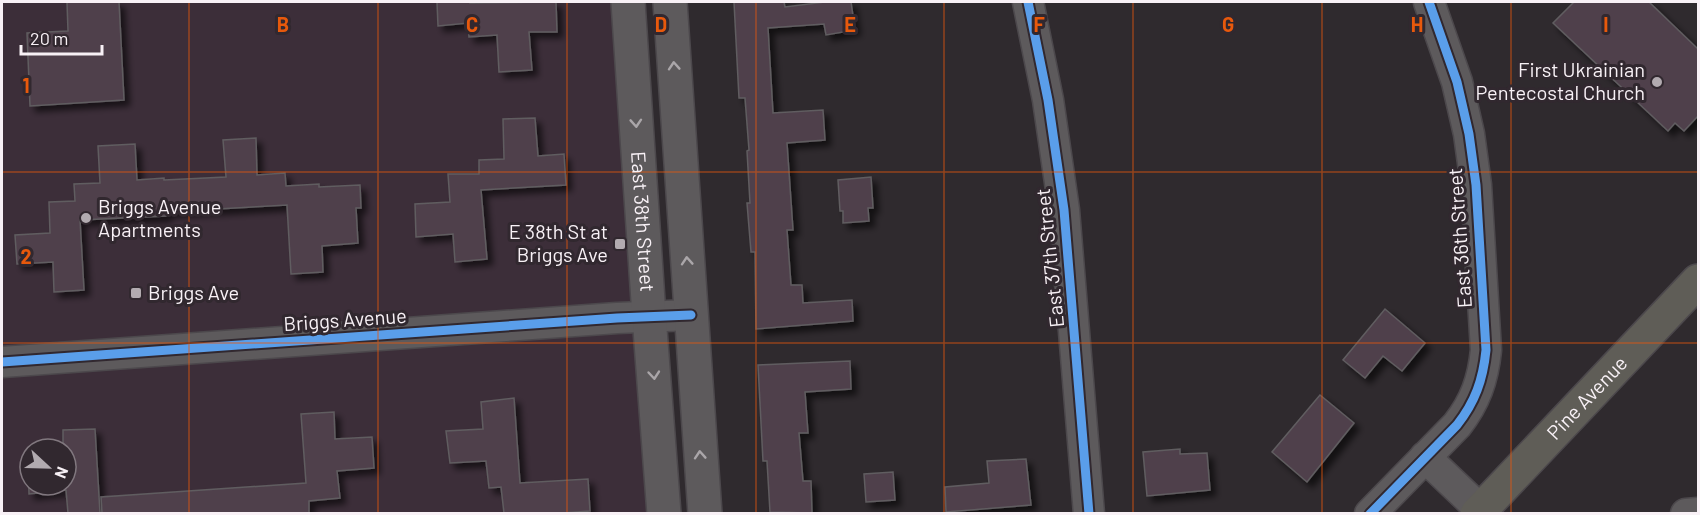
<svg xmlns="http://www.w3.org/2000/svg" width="1700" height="515" font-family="Barlow,sans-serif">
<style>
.built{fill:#3c2e39;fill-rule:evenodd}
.building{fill:#4f404c;stroke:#605d60;stroke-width:1.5;filter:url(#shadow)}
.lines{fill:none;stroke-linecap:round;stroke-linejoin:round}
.street-casing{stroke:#4c484c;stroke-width:33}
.secondary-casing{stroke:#4c484c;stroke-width:36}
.primary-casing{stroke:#4c484c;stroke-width:36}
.street{stroke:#5d5a5c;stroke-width:30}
.secondary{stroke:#5d5a5c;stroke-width:33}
.primary{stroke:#5f5d57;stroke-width:33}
.cycleway-casing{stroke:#31282f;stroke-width:13}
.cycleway{stroke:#5a9eea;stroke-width:9}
.oneway{stroke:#aaa6a9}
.grid{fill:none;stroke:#e8590c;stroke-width:1.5;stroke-opacity:0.55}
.poi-dot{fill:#b2abb0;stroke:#31282f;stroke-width:2}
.labels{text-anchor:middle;stroke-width:6;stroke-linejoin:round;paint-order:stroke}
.poi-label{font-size:20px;fill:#f8f1f6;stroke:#31282f;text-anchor:end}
.street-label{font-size:20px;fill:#f8f1f6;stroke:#31282f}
.grid-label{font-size:20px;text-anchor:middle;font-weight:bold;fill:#e8590c;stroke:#31282f;stroke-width:6;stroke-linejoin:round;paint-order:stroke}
</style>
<defs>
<filter id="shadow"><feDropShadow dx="5.5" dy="5.5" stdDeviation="3" flood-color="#0009"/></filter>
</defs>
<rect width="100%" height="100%" fill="#2f2a2e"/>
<!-- built -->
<path class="built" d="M2 2H614L638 395 648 513H2ZM30 449H66V485H30Z"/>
<!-- building -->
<g class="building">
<polygon points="67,2 119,2 124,100 30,106 27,33 68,31"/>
<polygon points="437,2 470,2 470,3 556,2 557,32 529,32 532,70 499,72 497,35 469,37 468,23 438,26"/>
<polygon points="734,2 784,2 785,7 825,2 851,2 855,30 826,35 824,24 768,28 773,113 823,110 825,140 787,143 793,230 787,230 791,285 802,285 803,303 852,300 853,321 756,329 755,252 751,252 747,203 750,203 747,151 749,150 745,98 739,98"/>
<polygon points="1574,2 1649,2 1698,49 1698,116 1684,131 1675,123 1668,131 1553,23"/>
<polygon points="535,118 538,156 564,154 566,185 481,190 487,259 455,262 453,234 416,237 415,204 450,202 448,174 479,174 479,160 504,159 503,119"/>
<polygon points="256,138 257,175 285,173 286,186 319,184 319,187 360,185 361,208 356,208 358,243 322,246 323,272 291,274 287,205 166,212 166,216 80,220 84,290 54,292 53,262 17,264 15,235 50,233 49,202 75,201 74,184 100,183 98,146 135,144 137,180 164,178 164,180 226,177 223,140"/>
<polygon points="871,177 873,208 868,208 869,221 843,223 843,211 840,211 838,180"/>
<polygon points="1385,309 1425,343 1402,371 1383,356 1365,378 1343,360"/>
<polygon points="850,361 851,389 805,392 808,433 799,433 803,481 811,481 812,513 770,512 767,461 763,461 758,365"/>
<polygon points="1320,395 1354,423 1307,482 1272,452"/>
<polygon points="514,398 520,483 588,479 590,511 563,513 504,513 501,487 489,488 486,461 450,463 446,431 483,429 481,402"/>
<polygon points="334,412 335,439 372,437 374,468 337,471 340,498 309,501 309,513 102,513 101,497 306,483 301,414"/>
<polygon points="95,429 100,513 68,513 66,490 29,494 28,460 30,460 30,485 66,485 66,449 63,449 63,430"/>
<polygon points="1180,449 1180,454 1207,453 1210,490 1147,496 1143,452"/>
<polygon points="1026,459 1031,505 946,512 945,487 989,483 987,461"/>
<polygon points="893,472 895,500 866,502 864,474"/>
</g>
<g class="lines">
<defs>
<g id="street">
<polyline points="1028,2 1048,100 1064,210 1089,514"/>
<polyline points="2,362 617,318 691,315"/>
<polyline points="1425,457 1485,514"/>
<path d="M1370 514 1457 425C1475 402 1483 380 1486 350L1476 185 1469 134 1457 82 1429 2"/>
<polyline points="1686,514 1698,513"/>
</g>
<g id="secondary">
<path id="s1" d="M628 2 649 316 664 514"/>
<polyline points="670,2 705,514"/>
</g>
<g id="primary">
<path id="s2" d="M1477 514 1698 281"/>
</g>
</defs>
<!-- street casing -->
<use href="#street" class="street-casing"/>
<!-- secondary casing -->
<use href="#secondary" class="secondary-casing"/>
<!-- primary casing -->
<use href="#primary" class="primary-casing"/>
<!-- street -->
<use href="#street" class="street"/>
<!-- secondary -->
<use href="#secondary" class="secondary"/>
<!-- primary -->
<use href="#primary" class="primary"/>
<defs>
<g id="cycleway">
<polyline points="1028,2 1048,100 1064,210 1089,514"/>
<polyline points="2,362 617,318 691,315"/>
<path d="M1370 514 1457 425C1475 402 1483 380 1486 350L1476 185 1469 134 1457 82 1429 2"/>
</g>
</defs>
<!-- cycleway casing -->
<use href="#cycleway" class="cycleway-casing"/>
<!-- cycleway -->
<use href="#cycleway" class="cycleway"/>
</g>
<!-- one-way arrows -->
<defs><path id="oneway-chevron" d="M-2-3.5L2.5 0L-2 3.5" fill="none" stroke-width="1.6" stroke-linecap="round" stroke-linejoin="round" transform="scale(1.5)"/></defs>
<g class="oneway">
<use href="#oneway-chevron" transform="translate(674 66) rotate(-94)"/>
<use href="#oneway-chevron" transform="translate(636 123) rotate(86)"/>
<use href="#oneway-chevron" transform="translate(687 261) rotate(-94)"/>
<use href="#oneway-chevron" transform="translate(654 375) rotate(85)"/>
<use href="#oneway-chevron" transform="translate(700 455) rotate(-94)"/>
</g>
<!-- grid -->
<path class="grid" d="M189 2V514M378 2V514M567 2V514M756 2V514M944 2V514M1133 2V514M1322 2V514M1511 2V514M2 172H1698M2 343H1698"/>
<!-- markers -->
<g class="poi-dot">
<circle cx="1657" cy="82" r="6"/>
<circle cx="86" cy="218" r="6"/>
<rect x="614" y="238" width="12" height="12" rx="3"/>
<rect x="130" y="287" width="12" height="12" rx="3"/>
</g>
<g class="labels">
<!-- poi labels -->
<g class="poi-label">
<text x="1645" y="77">First Ukrainian<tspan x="1645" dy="23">Pentecostal Church</tspan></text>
<text x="98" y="214" text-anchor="start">Briggs Avenue<tspan x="98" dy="23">Apartments</tspan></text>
<text x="608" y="239">E 38th St at<tspan x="608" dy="23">Briggs Ave</tspan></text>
<text x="148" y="300" text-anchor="start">Briggs Ave</text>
</g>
<!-- street labels -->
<g class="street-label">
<text dy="7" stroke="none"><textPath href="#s1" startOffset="220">East 38th Street</textPath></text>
<text transform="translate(1460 238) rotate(-94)" y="7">East 36th Street</text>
<text transform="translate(1050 258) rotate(-96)" y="7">East 37th Street</text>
<text transform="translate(345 320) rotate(-4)" y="7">Briggs Avenue</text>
<text dy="7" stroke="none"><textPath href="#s2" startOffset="160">Pine Avenue</textPath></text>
</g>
</g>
<g class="grid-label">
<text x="283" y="32">B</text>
<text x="472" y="32">C</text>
<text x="661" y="32">D</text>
<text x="850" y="32">E</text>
<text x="1039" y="32">F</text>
<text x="1228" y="32">G</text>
<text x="1417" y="32">H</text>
<text x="1606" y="32">I</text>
<text x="26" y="93">1</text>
<text x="26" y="264">2</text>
</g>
<!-- border -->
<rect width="1700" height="515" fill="none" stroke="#f8f1f6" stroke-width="6"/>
<!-- north arrow -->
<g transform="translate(48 467) rotate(112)"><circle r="28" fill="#31282f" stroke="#81787f" stroke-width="1.5"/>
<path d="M0-4.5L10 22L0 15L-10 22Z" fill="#b2abb0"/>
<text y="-9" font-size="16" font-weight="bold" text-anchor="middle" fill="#f8f1f6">N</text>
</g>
<!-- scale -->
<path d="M21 45v9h81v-9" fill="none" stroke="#f8f1f6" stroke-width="3"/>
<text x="30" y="45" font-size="18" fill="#f8f1f6" stroke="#31282f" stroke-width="4.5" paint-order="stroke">20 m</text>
</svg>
